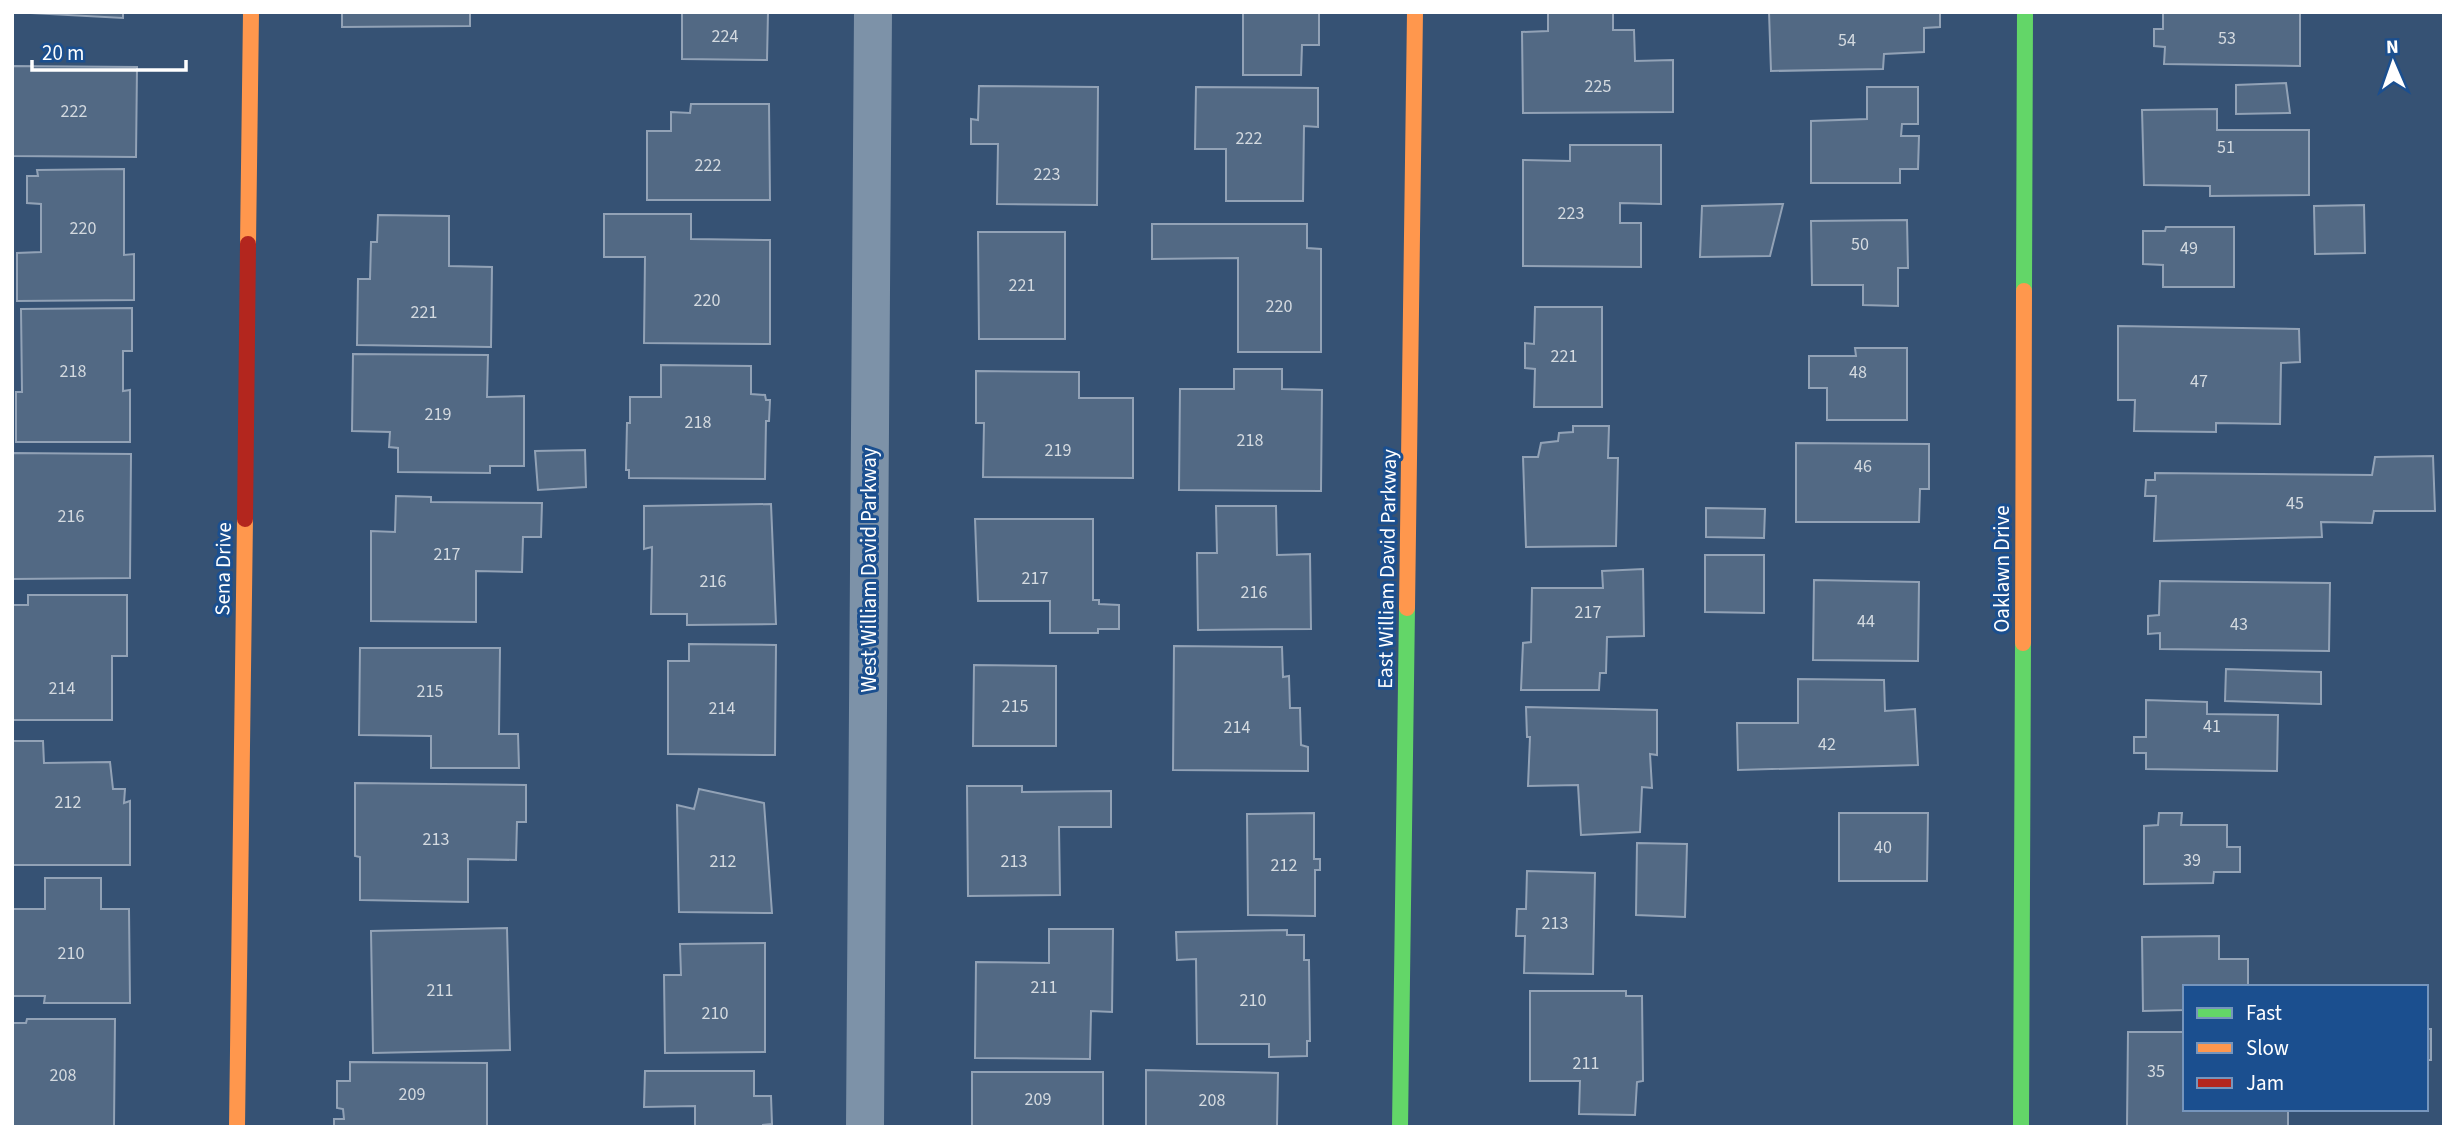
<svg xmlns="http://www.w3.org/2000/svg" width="2456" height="1139" font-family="'Source Sans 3',sans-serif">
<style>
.building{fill:#526984;stroke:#92a2b6;stroke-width:2}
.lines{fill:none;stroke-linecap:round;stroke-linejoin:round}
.street{stroke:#7d92a8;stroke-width:38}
.fast{stroke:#63d668;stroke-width:16}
.slow{stroke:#ff974d;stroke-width:16}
.jam{stroke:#b3261e;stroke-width:16}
.labels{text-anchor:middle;stroke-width:6;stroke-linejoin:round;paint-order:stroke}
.number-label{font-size:18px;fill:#d4dae0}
.street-label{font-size:21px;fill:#fff;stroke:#1b4f8f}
</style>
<rect width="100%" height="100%" fill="#365274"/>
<!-- building -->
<g class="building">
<polygon points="12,12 123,12 123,18"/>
<polygon points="342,12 470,12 470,26 342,27"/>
<polygon points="682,12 768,12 767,60 682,59"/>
<polygon points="1243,12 1319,12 1319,45 1302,45 1301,75 1243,75"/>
<polygon points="1548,12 1613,12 1613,30 1634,30 1635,61 1673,60 1673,112 1523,113 1522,32 1548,31"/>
<polygon points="1769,12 1940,12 1940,27 1924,28 1924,52 1884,54 1883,69 1771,71"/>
<polygon points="2163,12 2300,12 2300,66 2164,64 2165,47 2154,46 2154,29 2163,29"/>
<polygon points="12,66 137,67 136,157 12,156"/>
<polygon points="2286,83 2290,113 2236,114 2236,85"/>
<polygon points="979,86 1098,87 1097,205 997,204 998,144 971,144 971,119 978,120"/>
<polygon points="1196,87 1318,88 1318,127 1304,126 1303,201 1226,201 1226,149 1195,149"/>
<polygon points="1867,87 1918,87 1918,124 1902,124 1901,136 1919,136 1918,169 1900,169 1900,183 1811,183 1811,121 1867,119"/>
<polygon points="691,104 769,104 770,200 647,200 647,131 671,131 671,112 690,113"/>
<polygon points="2217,109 2217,130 2309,130 2309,195 2210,196 2210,186 2144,185 2142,110"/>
<polygon points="1570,145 1661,145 1661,204 1620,203 1620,223 1641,223 1641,267 1523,266 1523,160 1570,161"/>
<polygon points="124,169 124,255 134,254 134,300 17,301 17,253 41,252 41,204 27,203 27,176 38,176 37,170"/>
<polygon points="1783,204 1770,256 1700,257 1702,206"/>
<polygon points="2364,205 2365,253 2315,254 2314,206"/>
<polygon points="604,214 691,214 691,239 770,240 770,344 644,343 645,257 604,257"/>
<polygon points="378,215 449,216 449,266 492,267 491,347 357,345 358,279 370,279 371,242 377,242"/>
<polygon points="1907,220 1908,268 1898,268 1898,306 1863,305 1863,285 1812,285 1811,221"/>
<polygon points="1152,224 1307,224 1307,248 1321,249 1321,352 1238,352 1238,258 1152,259"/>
<polygon points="2166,227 2234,227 2234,287 2163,287 2163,265 2143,264 2143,231 2165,231"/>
<polygon points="978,232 1065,232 1065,339 979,339"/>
<polygon points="1535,307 1602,307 1602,407 1534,407 1535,369 1525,368 1525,343 1534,344"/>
<polygon points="132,308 132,351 123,351 123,391 130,390 130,442 16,442 16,392 22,392 21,309"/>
<polygon points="2118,326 2299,329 2300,362 2281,363 2280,424 2216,423 2216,432 2134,431 2135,400 2118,400"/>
<polygon points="1855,348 1907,348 1907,420 1827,420 1827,388 1809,388 1809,356 1856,356"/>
<polygon points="353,354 488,355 487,397 524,396 524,466 490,466 490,473 398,472 398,448 389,447 390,432 352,431"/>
<polygon points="661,365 751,366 751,394 765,395 766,400 770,400 769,421 766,421 765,479 629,478 629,470 626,470 627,423 630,423 630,397 661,397"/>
<polygon points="1234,369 1282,369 1282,389 1322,390 1321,491 1179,490 1180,389 1234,389"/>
<polygon points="976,371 1079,372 1079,398 1133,398 1133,478 983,477 984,423 976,423"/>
<polygon points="1573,426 1609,426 1608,458 1618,458 1616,546 1526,547 1523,457 1538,457 1541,443 1558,441 1559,433 1573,432"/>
<polygon points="1796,443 1929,444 1929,489 1920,489 1919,522 1796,522"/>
<polygon points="585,450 586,487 538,490 535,451"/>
<polygon points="12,453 131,454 130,578 12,579"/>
<polygon points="2433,456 2435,511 2374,511 2372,523 2321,522 2322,537 2154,541 2156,496 2145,496 2146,480 2155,480 2155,473 2372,475 2375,457"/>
<polygon points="396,496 431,497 431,502 542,503 541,537 523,537 522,572 476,571 476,622 371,621 371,531 395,532"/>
<polygon points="771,504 776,624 687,625 687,614 651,614 652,547 644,549 644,506"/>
<polygon points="1216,506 1276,506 1277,555 1310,554 1311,629 1198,630 1197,553 1217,553"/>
<polygon points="1706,508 1765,509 1764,538 1706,537"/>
<polygon points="975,519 1093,519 1093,600 1099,600 1099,604 1119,605 1119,629 1098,629 1098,633 1050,633 1050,601 978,601"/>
<polygon points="1705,555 1764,555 1764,613 1705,612"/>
<polygon points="1643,569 1644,636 1607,637 1606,673 1600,673 1599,690 1521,690 1523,643 1531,642 1532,588 1603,588 1602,571"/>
<polygon points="1814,580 1919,582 1918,661 1813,660"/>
<polygon points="2160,581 2330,583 2329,651 2160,649 2160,633 2148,634 2148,616 2159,615"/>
<polygon points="28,595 127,595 127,656 112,656 112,720 12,720 12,605 28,605"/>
<polygon points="689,644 776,645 775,755 668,754 668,661 689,661"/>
<polygon points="1174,646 1282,647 1283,677 1289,676 1290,708 1300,708 1301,745 1308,747 1308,771 1173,770"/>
<polygon points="360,648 500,648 499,734 518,734 519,768 431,768 431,736 359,735"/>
<polygon points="974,665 1056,666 1056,746 973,746"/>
<polygon points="2226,669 2321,672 2321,704 2225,701"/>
<polygon points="1798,679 1884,680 1885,711 1915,709 1918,765 1738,770 1737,723 1798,723"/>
<polygon points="2146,700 2207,702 2207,714 2278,715 2277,771 2146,769 2146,753 2134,753 2134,737 2146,737"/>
<polygon points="1526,707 1657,710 1657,755 1650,754 1652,788 1642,787 1640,832 1581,835 1578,785 1528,786 1530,737 1527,737"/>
<polygon points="12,741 43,741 44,763 110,762 113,789 125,789 124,803 130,801 130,865 12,865"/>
<polygon points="355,783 526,785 526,822 517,822 516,860 468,859 468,902 360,900 360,857 355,856"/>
<polygon points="967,786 1022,786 1022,792 1111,791 1111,827 1059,827 1060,895 968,896"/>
<polygon points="699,789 764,803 772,913 679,912 677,805 694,809"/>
<polygon points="1314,813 1314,859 1320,859 1320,870 1315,870 1315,916 1248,915 1247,814"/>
<polygon points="1839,813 1928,813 1927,881 1839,881"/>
<polygon points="2159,813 2182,813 2181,825 2227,825 2227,847 2240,847 2240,872 2214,872 2213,883 2144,884 2144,826 2158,825"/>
<polygon points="1637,843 1687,844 1685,917 1636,915"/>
<polygon points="1527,871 1595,873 1593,974 1524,973 1525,936 1516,936 1517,909 1526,909"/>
<polygon points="45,878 101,878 101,909 129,909 130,1003 44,1003 45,996 12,996 12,909 45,909"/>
<polygon points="507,928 510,1050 373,1053 371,931"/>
<polygon points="1049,929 1113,929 1112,1012 1091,1011 1090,1059 975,1058 976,962 1049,963"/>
<polygon points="1287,930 1287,935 1304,935 1304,960 1309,960 1310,1041 1307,1041 1307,1056 1269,1057 1269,1044 1197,1044 1196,959 1177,960 1176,932"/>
<polygon points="2219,936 2219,959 2248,959 2248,986 2185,987 2185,1010 2143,1011 2142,937"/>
<polygon points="765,943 765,1052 665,1053 664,975 681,975 680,944"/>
<polygon points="1530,991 1626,991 1626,996 1642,996 1643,1081 1637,1082 1635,1115 1579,1114 1580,1081 1530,1081"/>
<polygon points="27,1019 115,1019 114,1127 12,1127 12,1023 26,1023"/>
<rect x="2426" y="1029" width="5" height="31"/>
<polygon points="2128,1032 2185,1032 2185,1109 2288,1109 2288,1127 2127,1127"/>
<polygon points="350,1062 487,1063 487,1127 334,1127 334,1119 344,1119 343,1109 337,1108 337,1081 350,1081"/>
<polygon points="1146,1070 1278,1073 1277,1127 1146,1127"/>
<polygon points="645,1071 754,1071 754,1096 771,1096 772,1124 763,1125 763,1127 695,1127 695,1106 644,1107"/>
<rect x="972" y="1072" width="131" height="55"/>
</g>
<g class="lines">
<!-- street -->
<polyline class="street" points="865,1127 873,12"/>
<!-- fast -->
<g class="fast">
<polyline points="2024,291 2025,12"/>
<polyline points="1400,1127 1407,608"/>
<polyline points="2021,1127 2023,643"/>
</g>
<!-- slow -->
<g class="slow">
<polyline points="248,244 251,12"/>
<polyline points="1407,608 1415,12"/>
<polyline points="2023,643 2024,291"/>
<polyline points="237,1127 245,519"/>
</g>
<!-- jam -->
<polyline class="jam" points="245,519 248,244"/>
</g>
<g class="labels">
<!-- number labels -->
<g class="number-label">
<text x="725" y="42">224</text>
<text x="2227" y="44">53</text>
<text x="1847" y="46">54</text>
<text x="1598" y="92">225</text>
<text x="74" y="117">222</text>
<text x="1249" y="144">222</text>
<text x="2226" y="153">51</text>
<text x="708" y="171">222</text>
<text x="1047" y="180">223</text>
<text x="1571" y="219">223</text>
<text x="83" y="234">220</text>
<text x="1860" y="250">50</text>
<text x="2189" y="254">49</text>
<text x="1022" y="291">221</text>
<text x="707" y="306">220</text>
<text x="1279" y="312">220</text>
<text x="424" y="318">221</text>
<text x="1564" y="362">221</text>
<text x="73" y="377">218</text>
<text x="1858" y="378">48</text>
<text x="2199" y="387">47</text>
<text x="438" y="420">219</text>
<text x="698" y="428">218</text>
<text x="1250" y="446">218</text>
<text x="1058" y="456">219</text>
<text x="1863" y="472">46</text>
<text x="2295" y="509">45</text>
<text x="71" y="522">216</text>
<text x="447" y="560">217</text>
<text x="1035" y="584">217</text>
<text x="713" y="587">216</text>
<text x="1254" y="598">216</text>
<text x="1588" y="618">217</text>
<text x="1866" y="627">44</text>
<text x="2239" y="630">43</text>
<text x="62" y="694">214</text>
<text x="430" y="697">215</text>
<text x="1015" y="712">215</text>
<text x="722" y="714">214</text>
<text x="2212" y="732">41</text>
<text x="1237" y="733">214</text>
<text x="1827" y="750">42</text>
<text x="68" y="808">212</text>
<text x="436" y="845">213</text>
<text x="1883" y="853">40</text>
<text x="2192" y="866">39</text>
<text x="723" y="867">212</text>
<text x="1014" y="867">213</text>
<text x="1284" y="871">212</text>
<text x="1555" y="929">213</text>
<text x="71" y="959">210</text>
<text x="1044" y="993">211</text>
<text x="440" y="996">211</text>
<text x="1253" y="1006">210</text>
<text x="715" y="1019">210</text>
<text x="1586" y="1069">211</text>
<text x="2156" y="1077">35</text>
<text x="63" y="1081">208</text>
<text x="412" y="1100">209</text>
<text x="1038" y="1105">209</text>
<text x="1212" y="1106">208</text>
</g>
<!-- street labels -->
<g class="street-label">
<text transform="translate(223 569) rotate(-89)" y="7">Sena Drive</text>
<text transform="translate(1387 569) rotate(-89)" y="7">East William David Parkway</text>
<text transform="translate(2002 569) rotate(-90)" y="7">Oaklawn Drive</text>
<text transform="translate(869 570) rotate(-90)" y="7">West William David Parkway</text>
</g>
</g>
<!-- border -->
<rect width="2456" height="1139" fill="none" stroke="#ffffff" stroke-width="28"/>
<!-- legend -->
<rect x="2183" y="985" width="245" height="126" fill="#1b4f8f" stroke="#7695bc" stroke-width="2"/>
<rect x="2197" y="1008" width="35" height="10" fill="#63d668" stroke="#7695bc" stroke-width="2"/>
<text x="2246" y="1020" font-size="21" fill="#ffffff">Fast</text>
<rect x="2197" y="1043" width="35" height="10" fill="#ff974d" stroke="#7695bc" stroke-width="2"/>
<text x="2246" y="1055" font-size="21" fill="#ffffff">Slow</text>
<rect x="2197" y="1078" width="35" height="10" fill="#b3261e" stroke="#7695bc" stroke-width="2"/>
<text x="2246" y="1090" font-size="21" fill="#ffffff">Jam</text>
<!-- north arrow -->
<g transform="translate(2393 63) rotate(358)" stroke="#1b4f8f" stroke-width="5" paint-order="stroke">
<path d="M0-5L12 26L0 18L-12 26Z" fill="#ffffff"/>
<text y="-10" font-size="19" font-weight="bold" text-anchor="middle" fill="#ffffff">N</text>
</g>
<!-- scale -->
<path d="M32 60v10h154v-10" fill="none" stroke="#ffffff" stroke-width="3.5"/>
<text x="42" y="60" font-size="21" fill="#ffffff" stroke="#1b4f8f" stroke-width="5" paint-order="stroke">20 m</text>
</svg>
